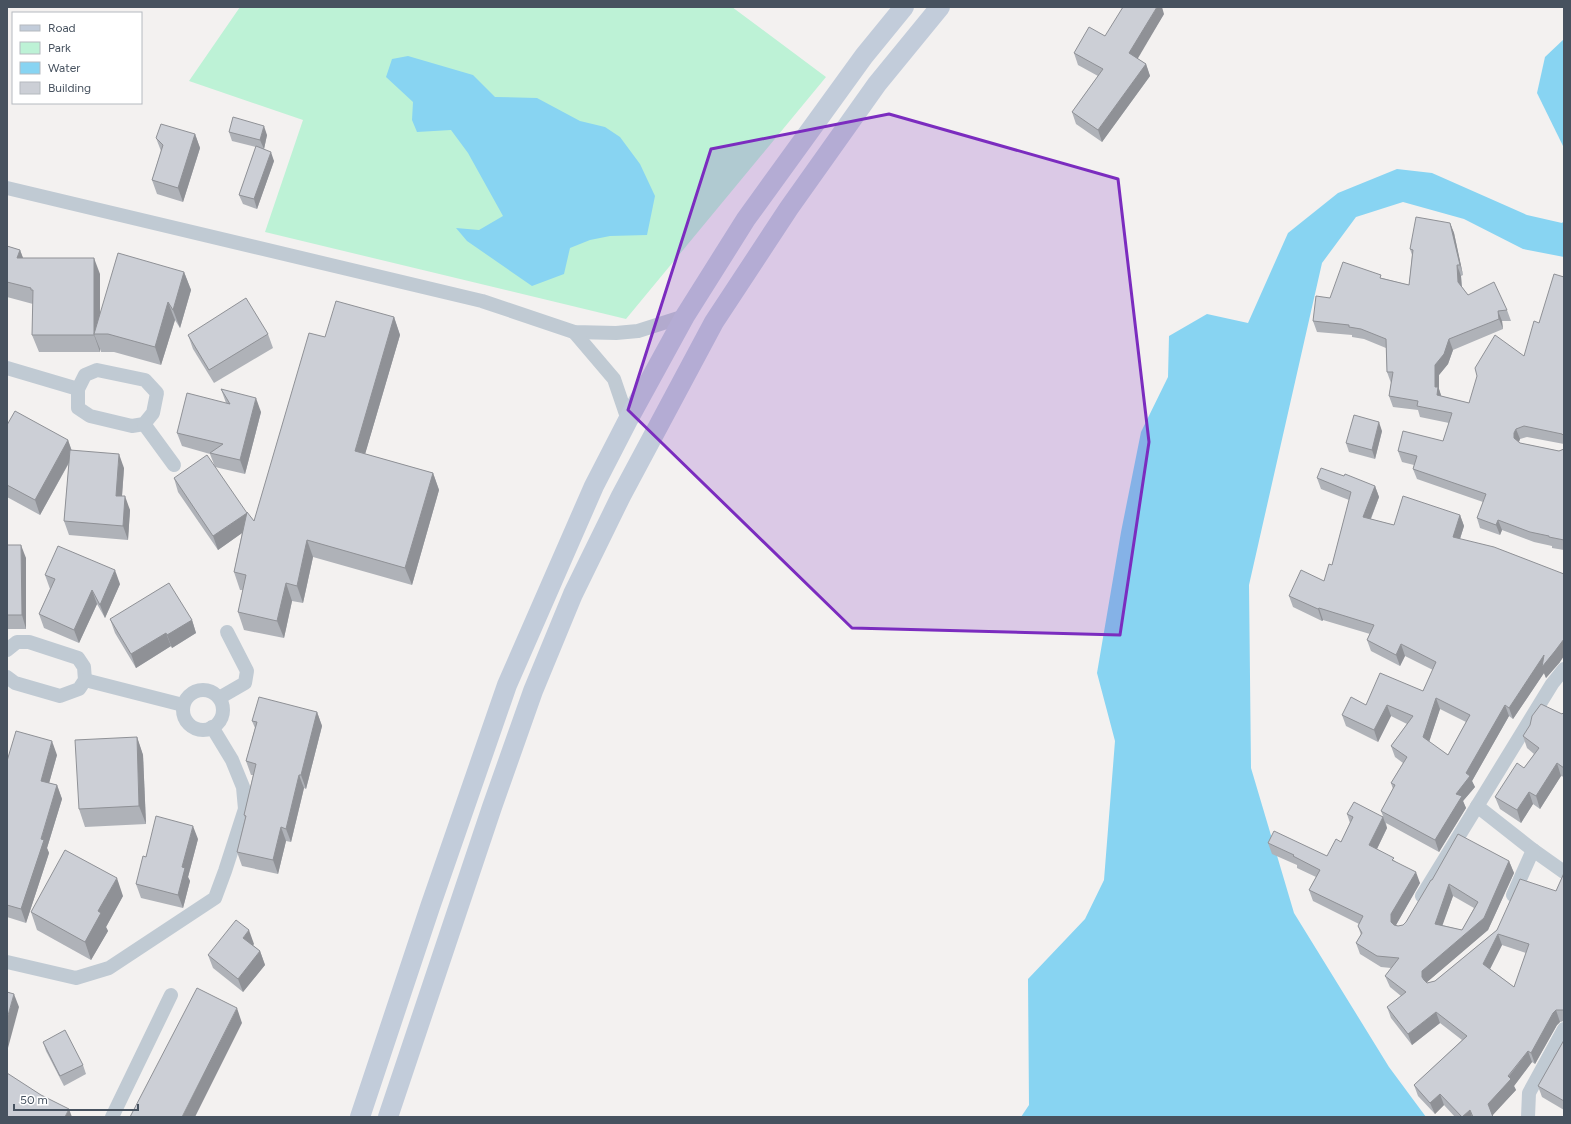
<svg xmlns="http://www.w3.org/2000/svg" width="1571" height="1124" font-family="Figtree,sans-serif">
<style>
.green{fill:#bdf2d6}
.water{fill:#88d4f2}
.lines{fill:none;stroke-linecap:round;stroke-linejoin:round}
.street{stroke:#c0cad3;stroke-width:14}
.secondary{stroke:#c2ccda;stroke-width:20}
.wall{fill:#afb2b8;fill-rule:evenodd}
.shaded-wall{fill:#8f9196}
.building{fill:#cccfd6;stroke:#8f9196;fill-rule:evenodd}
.marked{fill:#7b2cbf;fill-opacity:0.2;stroke:#7b2cbf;stroke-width:3;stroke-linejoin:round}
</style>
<rect width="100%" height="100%" fill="#f3f1f0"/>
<!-- green -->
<polygon class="green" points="240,7 732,7 826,77 626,319 265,232 303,120 189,81"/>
<!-- water -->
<g class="water">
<polygon points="1564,39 1564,148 1537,93 1545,57"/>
<polygon points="408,56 473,75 495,97 537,98 580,121 605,127 620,137 640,164 655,196 647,235 610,236 590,240 570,248 564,274 532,286 467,241 456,228 479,230 503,216 468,153 451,130 417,132 412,120 413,102 386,77 392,59"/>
<polygon points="1397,169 1432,173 1527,215 1562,223 1564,221 1564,257 1523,249 1464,219 1403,202 1356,217 1322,263 1249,585 1251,768 1294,913 1389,1067 1426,1117 1021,1117 1029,1105 1028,979 1085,919 1104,880 1115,741 1097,673 1121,532 1141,432 1168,377 1169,336 1207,314 1248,323 1288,233 1338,193"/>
</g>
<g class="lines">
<!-- street -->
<g class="street">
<polyline points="7,188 482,301 574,332 616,333 638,331 685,316"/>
<polyline points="574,332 614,379 628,420"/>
<polyline points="7,368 78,389"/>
<polygon points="97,370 145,380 157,393 153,413 144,424 132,426 90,416 78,408 78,389 85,375"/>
<polyline points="144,424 174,465"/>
<polyline points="7,650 17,642 29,642 78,658 84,667 85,680 79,689 60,696 15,683 7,677"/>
<polyline points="85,680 183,705"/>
<circle cx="203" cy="710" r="20"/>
<polyline points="219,698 245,683 247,671 227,632"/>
<polyline points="1477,806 1533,850 1564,872"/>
<polyline points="1513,895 1533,850"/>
<polyline points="1422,896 1552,684 1564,669"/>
<polyline points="7,962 76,978 109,968 215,898 225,871 245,809 243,787 232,760 212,727"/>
<polyline points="112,1117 171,995"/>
<polyline points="1528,1117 1529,1093 1564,1029"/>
</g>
<!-- secondary -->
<g class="secondary">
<polyline points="360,1117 430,907 507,685 594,486 628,420 685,316 746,219 864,56 904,7"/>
<polyline points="388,1117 492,807 533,691 573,594 621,496 714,322 789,208 877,84 940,7"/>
</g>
</g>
<!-- wall -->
<g class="wall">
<polygon points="1164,14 1137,58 1146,64 1150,76 1102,142 1076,124 1072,112 1098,76 1078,65 1074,53 1105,36"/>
<polygon points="229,132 267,135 264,149 274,161 257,209 243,204 239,195 256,147 232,141"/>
<polygon points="195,134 200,148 183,202 157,194 152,180 161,151 156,138"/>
<polygon points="1450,223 1454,233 1463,275 1461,276 1462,287 1468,295 1507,310 1511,321 1502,321 1503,329 1453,350 1448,364 1439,375 1439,389 1441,396 1469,403 1524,356 1539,323 1564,277 1564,444 1527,437 1520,439 1519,442 1520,443 1559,451 1564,449 1564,550 1552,548 1552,546 1534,542 1502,530 1500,535 1480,528 1477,518 1483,502 1417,479 1413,469 1414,465 1402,462 1398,451 1443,441 1449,423 1420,417 1418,410 1393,407 1389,396 1391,383 1387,372 1386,348 1364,339 1352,337 1352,335 1317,332 1313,321 1330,298 1382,278 1409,285 1412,255 1410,249"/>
<polygon points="7,246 20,250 23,258 100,274 100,314 184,272 191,290 180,328 175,320 161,365 114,352 101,352 100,349 100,352 39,352 32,335 33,304 7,297"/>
<polygon points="394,317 400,335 365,454 433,473 439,490 412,585 313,557 303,603 292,601 284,638 244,630 238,612 243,590 240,590 234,572 242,533 218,550 178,492 174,478 247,513 254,521 325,337"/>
<polygon points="268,334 273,348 214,383 193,349 188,335"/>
<polygon points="221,389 261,412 245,474 215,467 210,454 182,446 177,433 226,403"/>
<polygon points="7,425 68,440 72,451 124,468 122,496 130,510 128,540 69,535 64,521 69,463 40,515 7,497"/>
<polygon points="1382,431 1375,459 1349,452 1346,443"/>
<path d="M1317 478 1375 486 1379 497 1371 519 1394 525 1460 515 1464 526 1460 539 1560 662 1546 678 1544 673 1513 719 1509 716 1472 781 1475 787 1463 801 1466 808 1439 852 1386 823 1387 828 1377 849 1395 861 1420 883 1396 925 1398 926 1403 925 1406 922 1432 880 1509 861 1514 873 1488 930 1427 982V983L1435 981 1497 930 1556 891 1564 873V1021L1560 1022 1557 1025 1535 1064 1532 1062 1514 1086 1516 1090 1492 1115 1493 1117H1455L1444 1105 1435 1114 1418 1096 1414 1085 1462 1040 1440 1023 1412 1045 1391 1018 1387 1007 1401 996 1390 987 1385 976 1391 968 1381 967 1360 954 1356 943 1361 935 1358 926 1359 924 1313 901 1309 890 1316 877 1297 868V865L1272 854 1268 843 1327 856 1341 842 1350 823 1347 814 1383 816 1381 811 1393 789 1391 783 1403 763 1395 757 1391 746 1407 724 1391 716 1378 742 1346 726 1342 715 1366 705 1423 691 1433 670 1405 656 1400 666 1371 651 1367 640 1370 634 1323 620 1322 621 1293 607 1289 596 1324 581 1332 565 1349 500 1321 489ZM1440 709 1466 722 1448 755 1429 742ZM1453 896 1474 908 1462 930 1442 925ZM1502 945 1526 953 1514 987 1490 969Z"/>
<polygon points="7,545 26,558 26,629 7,629"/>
<polygon points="45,575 120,584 105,618 97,604 79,643 44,628 39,614 50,589"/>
<polygon points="110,619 192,620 196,633 172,648 171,646 136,668 115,633"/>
<polygon points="317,712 322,726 306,789 304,788 291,842 286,841 278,874 242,866 237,852 245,818 244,815 253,775 251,775 246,761 255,728 252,721"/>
<polygon points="1564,712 1564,777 1561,776 1540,809 1533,804 1521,823 1500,809 1495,797 1524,768 1534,754 1527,748 1523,736 1562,714"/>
<polygon points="137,737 143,755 146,824 85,827 79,809"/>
<polygon points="57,755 49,783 57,785 62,799 47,848 49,853 26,923 7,917 7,761"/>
<polygon points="198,839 188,877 190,881 183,908 141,898 136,884 146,857"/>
<polygon points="123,896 106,927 108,931 91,960 37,930 31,912"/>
<polygon points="254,944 253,945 260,951 265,965 243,992 213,968 208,955"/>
<polygon points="1564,1040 1564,1110 1542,1097 1538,1086"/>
<polygon points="43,1042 83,1065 86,1074 64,1086 46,1051"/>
</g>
<!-- shaded-wall -->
<g class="shaded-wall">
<polygon points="1157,7 1162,7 1164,14 1134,65 1129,53"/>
<polygon points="1146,64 1150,76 1102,142 1098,130"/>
<polygon points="264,126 267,135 264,149 260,140"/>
<polygon points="195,134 200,148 183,202 178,188"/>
<polygon points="271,152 274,161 257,209 254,199"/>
<polygon points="1450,223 1454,233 1463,275 1460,265"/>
<polygon points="20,250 26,266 17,258"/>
<polygon points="94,258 100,274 100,334 94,334 100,349 100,352 94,335"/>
<polygon points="1457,265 1461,276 1462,292 1458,282"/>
<polygon points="184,272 191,290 180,328 173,310"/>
<polygon points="168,302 175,320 161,365 155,347"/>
<polygon points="1498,311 1502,321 1503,329 1499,319"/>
<polygon points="394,317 400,335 361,468 355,451"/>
<polygon points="1449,339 1453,350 1448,364 1439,375 1439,389 1442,398 1437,395 1435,387 1435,365"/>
<polygon points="256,398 261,412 245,474 240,460"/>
<polygon points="1379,422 1382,431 1375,459 1372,450"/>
<polygon points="1516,429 1520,439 1518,444 1514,438 1514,433"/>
<polygon points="68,440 73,455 40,515 35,500"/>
<polygon points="119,454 124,468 121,509 116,496"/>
<polygon points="433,473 439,490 412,585 405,568"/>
<polygon points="1375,486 1379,497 1367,528 1363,517"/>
<polygon points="125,496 130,510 128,540 123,526"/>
<polygon points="247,513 252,526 218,550 213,536"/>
<polygon points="1460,515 1464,526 1457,548 1453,537"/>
<polygon points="1498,520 1502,530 1500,535 1496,525"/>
<polygon points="307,540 313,557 303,603 297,586"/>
<polygon points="21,545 26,558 26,629 22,615"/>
<polygon points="115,570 120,584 105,618 100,605"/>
<polygon points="286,583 292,601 284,638 277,621"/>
<polygon points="92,590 97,604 79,643 74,630"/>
<polygon points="1319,608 1323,620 1322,621 1318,609"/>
<polygon points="192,620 196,633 172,648 167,635"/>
<polygon points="166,633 171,646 136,668 131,654"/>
<polygon points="1564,639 1564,656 1560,662 1546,678 1544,673 1513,719 1509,708 1544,655"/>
<polygon points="1401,644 1405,656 1400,666 1396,655"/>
<polygon points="1436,698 1440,709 1427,748 1423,737"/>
<polygon points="1387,705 1391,716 1378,742 1374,730"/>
<polygon points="1505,705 1509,716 1472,781 1475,787 1463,801 1466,808 1439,852 1435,840 1456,794 1466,773"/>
<polygon points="317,712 322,726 306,789 301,775"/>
<polygon points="137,737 143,755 146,824 139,806"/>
<polygon points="52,741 57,755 46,794 41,781"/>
<polygon points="1557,763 1561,776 1540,809 1536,796"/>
<polygon points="299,775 304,788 291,842 286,829"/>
<polygon points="57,785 62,799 47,848 49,853 26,923 21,909"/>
<polygon points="1529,792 1533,804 1521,823 1517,810"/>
<polygon points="1383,817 1387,828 1373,857 1369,845"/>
<polygon points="193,826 198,839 188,877 190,881 183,908 178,895 182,867"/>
<polygon points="281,827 286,841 278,874 273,860"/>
<polygon points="1509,861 1514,873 1488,930 1426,983 1426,988 1422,977 1422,971 1484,918"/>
<polygon points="1416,872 1420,883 1396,925 1395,933 1391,922 1391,914"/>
<polygon points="117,878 123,896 106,927 108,931 91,960 85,942 98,911"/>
<polygon points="1449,884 1453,896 1439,935 1435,924"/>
<polygon points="249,930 254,944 248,951 243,938"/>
<polygon points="1498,934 1502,945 1487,975 1483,964"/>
<polygon points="260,951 265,965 243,992 238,979"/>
<polygon points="14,994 19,1007 8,1048 7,1045 7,1019"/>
<polygon points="237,1008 242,1023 195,1117 182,1117"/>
<polygon points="1556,1010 1560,1022 1557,1025 1535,1064 1531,1053 1553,1013"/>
<polygon points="1436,1012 1440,1023 1412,1045 1408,1034"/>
<polygon points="1528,1051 1532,1062 1514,1086 1516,1090 1492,1116 1488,1104"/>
<polygon points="1440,1094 1444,1105 1435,1114 1430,1103"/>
<polygon points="69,1109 72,1117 65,1117"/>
<polygon points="1470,1110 1472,1117 1462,1117"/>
</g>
<!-- building -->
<g class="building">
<polygon points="1123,7 1157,7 1129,53 1146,64 1098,130 1072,112 1103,69 1074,53 1089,27 1105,36"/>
<polygon points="233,117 264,126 260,140 229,132"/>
<polygon points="161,124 195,134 178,188 152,180 163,145 156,138"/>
<polygon points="256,146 271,152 254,199 239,195"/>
<polygon points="1416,217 1450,223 1460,265 1457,265 1458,282 1468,295 1494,282 1507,310 1498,311 1499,319 1449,339 1444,354 1435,365 1435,387 1438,387 1437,395 1469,403 1477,376 1475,368 1495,335 1524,356 1534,321 1539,323 1554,274 1564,277 1564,436 1562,434 1524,426 1516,429 1514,433 1514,438 1520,443 1559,451 1564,449 1564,540 1549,537 1549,536 1530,532 1498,520 1496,525 1477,518 1486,494 1413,469 1417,456 1398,451 1403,431 1443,441 1452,413 1417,406 1418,401 1389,396 1393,372 1387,372 1386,339 1361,329 1349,327 1349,325 1313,321 1316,296 1330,298 1343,262 1381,275 1380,278 1409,285 1413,250 1410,249"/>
<polygon points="7,246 20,250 17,258 94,258 94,335 32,335 33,290 31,290 31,288 7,282"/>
<polygon points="118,253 184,272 173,310 168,302 155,347 108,334 94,334"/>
<polygon points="246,298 268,334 209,370 188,335"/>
<polygon points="336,301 394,317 355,451 433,473 405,568 307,540 297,586 286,583 277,621 238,612 246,575 234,572 247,512 254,521 309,333 325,337"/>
<polygon points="221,389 256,398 240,460 210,453 223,444 177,433 187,393 230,404"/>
<polygon points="15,411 68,440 35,500 7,485 7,425"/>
<polygon points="1354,415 1379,422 1372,450 1346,443"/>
<polygon points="70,450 119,454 116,496 125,496 123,526 64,521"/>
<polygon points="207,455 247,513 213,536 174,478"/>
<path d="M1321 468 1344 476 1345 474 1375 486 1363 517 1394 525 1403 496 1460 515 1453 537 1494 547 1564 574V639L1555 651 1542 667 1544 655 1509 708 1505 705 1466 773 1470 776 1456 794 1462 796 1435 840 1381 811 1395 785 1391 783 1407 757 1391 746 1413 716 1387 705 1374 730 1342 715 1351 697 1366 705 1380 673 1423 691 1436 662 1401 644 1396 655 1367 640 1374 625 1319 608 1318 609 1289 596 1301 570 1324 581 1329 564 1332 565 1351 492 1317 478ZM1436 698 1470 715 1448 755 1423 737Z"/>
<polygon points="7,545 21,545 22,615 7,615"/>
<polygon points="58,546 115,570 100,605 92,590 74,630 39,614 55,579 45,575"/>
<polygon points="169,583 192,620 167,635 166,633 131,654 110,619"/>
<polygon points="259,697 317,712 301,775 299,775 286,829 281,827 273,860 237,852 246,816 244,815 256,764 246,761 257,722 252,721"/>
<polygon points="1541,704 1562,714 1564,712 1564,768 1557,763 1536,796 1529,792 1517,810 1495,797 1517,763 1524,768 1539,748 1523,736 1530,725 1532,716"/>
<polygon points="16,731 52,741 41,781 57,785 41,839 44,840 21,909 7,905 7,761"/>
<polygon points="137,737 139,806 79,809 75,740"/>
<path d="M1354 802 1383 817 1369 845 1394 858 1392 860 1416 872 1391 914V922L1394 925 1398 926 1403 925 1406 922 1431 880H1432L1458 834 1509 861 1484 918 1422 971V977L1424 980 1427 983 1435 981 1497 930 1520 879 1556 891 1564 873V1010H1556L1553 1013 1531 1053 1528 1051 1508 1076 1511 1079 1488 1104 1493 1117H1473L1470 1110 1462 1117 1440 1094 1430 1103 1414 1085 1467 1036 1436 1012 1408 1034 1387 1007 1406 992 1385 976 1399 958 1377 956 1356 943 1362 933 1358 926 1363 916 1309 890 1320 870 1293 856 1294 855 1268 843 1274 831 1327 856 1336 839 1341 842 1353 817 1347 814ZM1449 884 1478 902 1462 930 1435 924ZM1498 934 1529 944 1514 987 1483 964Z"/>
<polygon points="156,816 193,826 182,867 185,868 178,895 136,884 143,856 146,857"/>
<polygon points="65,850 117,878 98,911 101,913 85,942 31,912"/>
<polygon points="236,920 249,930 243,938 260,951 238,979 208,955"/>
<polygon points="197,988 237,1008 182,1117 130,1117"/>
<polygon points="7,992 14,994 7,1019"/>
<polygon points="65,1030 83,1065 60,1076 43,1042"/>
<polygon points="1564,1040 1564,1101 1538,1086"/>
<polygon points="7,1073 41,1095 69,1109 65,1117 7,1117"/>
</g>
<!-- marked area -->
<path class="marked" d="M889 114 1118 179 1149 442 1120 635 852 628 628 410 711 149Z"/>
<!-- border -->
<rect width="1571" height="1124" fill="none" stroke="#47525f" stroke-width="16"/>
<!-- legend -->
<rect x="12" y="12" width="130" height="92" fill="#ffffff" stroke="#b5babf"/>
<rect x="20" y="25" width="20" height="6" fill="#c2ccda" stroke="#b5babf"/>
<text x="48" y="32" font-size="12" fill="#47525f">Road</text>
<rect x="20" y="42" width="20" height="12" fill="#bdf2d6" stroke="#b5babf"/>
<text x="48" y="52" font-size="12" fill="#47525f">Park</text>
<rect x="20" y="62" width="20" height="12" fill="#88d4f2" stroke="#b5babf"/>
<text x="48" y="72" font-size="12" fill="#47525f">Water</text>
<rect x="20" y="82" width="20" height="12" fill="#cccfd6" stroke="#b5babf"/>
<text x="48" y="92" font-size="12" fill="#47525f">Building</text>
<!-- scale -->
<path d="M14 1104v6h124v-6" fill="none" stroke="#47525f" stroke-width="2"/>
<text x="20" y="1104" font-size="12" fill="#47525f" stroke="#ffffff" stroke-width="3" paint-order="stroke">50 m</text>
</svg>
